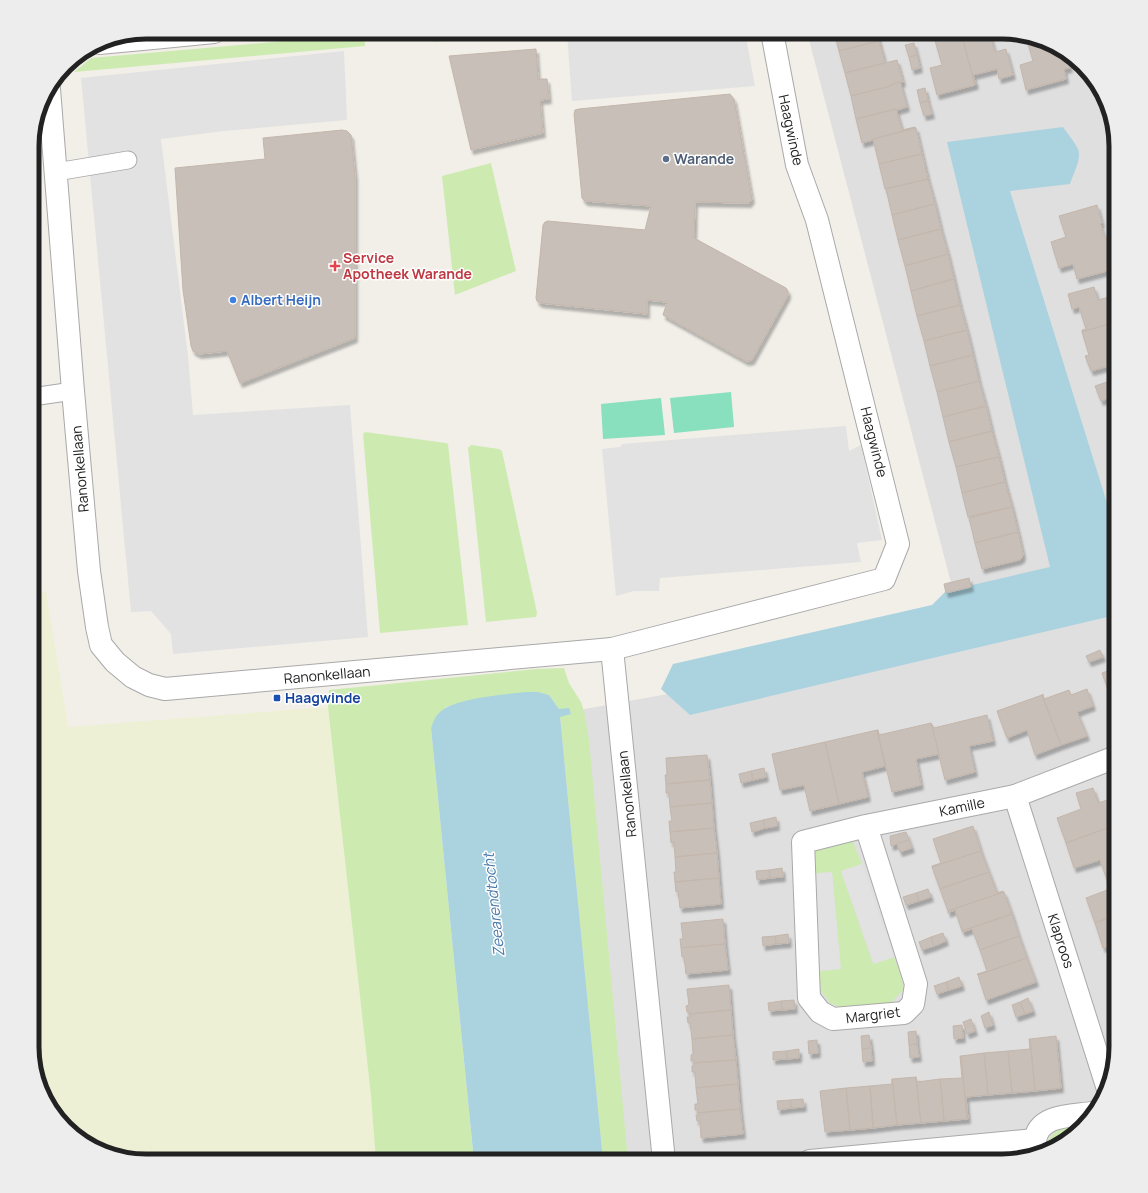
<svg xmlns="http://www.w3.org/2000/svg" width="1148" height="1193" font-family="Manrope,sans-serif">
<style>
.residential{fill:#e0dfdf}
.farmland{fill:#eef0d5}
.grass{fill:#cdebb0}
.pitch{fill:#88e0be}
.parking{fill:#e2e2e2}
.water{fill:#aad3df}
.building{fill:#c7bfb8;stroke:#c4b6ab;filter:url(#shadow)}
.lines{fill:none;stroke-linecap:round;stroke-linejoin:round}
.lane-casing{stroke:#a9a9a9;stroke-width:19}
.street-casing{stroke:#a9a9a9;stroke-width:24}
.lane{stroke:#fff;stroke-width:17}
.street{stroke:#fff;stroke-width:22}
.service-dot{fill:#5c6f8a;stroke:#fff;stroke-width:1.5}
.health-dot{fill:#e0444e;stroke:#fff;stroke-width:1.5}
.shop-dot{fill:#3f7fe0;stroke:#fff;stroke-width:1.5}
.transit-dot{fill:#1a4fb4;stroke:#fff;stroke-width:1.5}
.labels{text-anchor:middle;stroke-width:3;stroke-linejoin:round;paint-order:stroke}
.street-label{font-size:14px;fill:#222;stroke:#fff}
.service-label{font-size:14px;font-weight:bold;fill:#4e5e75;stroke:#fff;text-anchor:start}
.health-label{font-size:14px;font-weight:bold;fill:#be3a42;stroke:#fff;text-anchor:start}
.shop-label{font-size:14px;font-weight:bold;fill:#366cbe;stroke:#fff;text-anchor:start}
.transit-label{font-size:14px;font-weight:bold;fill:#164399;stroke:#fff;text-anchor:start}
.water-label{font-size:15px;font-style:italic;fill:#4a7aab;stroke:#fff}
.rim{fill:none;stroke:#222;stroke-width:5}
</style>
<defs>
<filter id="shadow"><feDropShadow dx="2.5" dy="4.5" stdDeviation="1" flood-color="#0004"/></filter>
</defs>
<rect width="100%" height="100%" fill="#f2efe9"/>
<!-- residential -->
<polygon class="residential" points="807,32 1009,32 1053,44 1088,71 1107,103 1116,146 1116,1047 1104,1097 1077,1133 1045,1152 1002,1161 547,1161 503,724 717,685 962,625"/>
<!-- farmland -->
<polygon class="farmland" points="46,591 68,727 328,707 371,1096 376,1161 146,1161 96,1149 60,1122 38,1084 32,1047 32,593"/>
<!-- grass -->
<g class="grass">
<polygon points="433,32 542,32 433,42"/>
<polygon points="364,34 365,46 74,72 91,58"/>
<polygon points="491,163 516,271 455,295 442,176"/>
<polygon points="365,432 446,443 448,444 468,625 380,633 363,434"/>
<polygon points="471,445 499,449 502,451 537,613 536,617 486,622 468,448"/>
<path d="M564 668 569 683 581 702 584 711 589 740 628 1161H603L560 716 571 714 559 709 549 695C534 691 520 693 505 695 485 697 465 701 446 707L431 728 474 1161H376L371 1096 328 707 329 690 536 669Z"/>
<polygon points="852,840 862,864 841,871 873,964 894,957 902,978 903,990 890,1004 844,1009 830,1003 821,991 819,971 840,968 832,872 811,874 811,851"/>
<path d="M1083 1126 1077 1133 1045 1152 1044 1151C1052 1127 1060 1128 1083 1126Z"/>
</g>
<!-- pitch -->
<g class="pitch">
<polygon points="731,392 734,427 674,433 670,398"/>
<polygon points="661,398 665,435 603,439 601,404"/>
</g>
<!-- parking -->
<g class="parking">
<polygon points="580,32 745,32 755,86 572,101 567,33"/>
<polygon points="344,51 347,120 224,131 161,139 188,356 193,415 350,405 368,637 173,654 171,634 151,611 131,612 81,78"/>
<polygon points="846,426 849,451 861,445 882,540 857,543 861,562 660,578 659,591 634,591 616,596 602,449 620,447 622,444"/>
<polygon points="862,864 894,957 874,964 841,871"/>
<polygon points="832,872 841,969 819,971 811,874"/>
</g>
<!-- water -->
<g class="water">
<path d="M1063 127C1068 134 1074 141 1078 149 1082 159 1073 174 1070 184L1010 191 1116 532V615L690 715 661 689 673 664 932 605 946 591 1050 567 947 142Z"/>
<path d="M527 692H538L549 695 559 709 569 708 571 714 560 717 603 1161H474L431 728C433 723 435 716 440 712 454 698 506 694 527 692Z"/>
</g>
<!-- building -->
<g class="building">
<polygon points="834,32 877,32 879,41 839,51"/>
<polygon points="935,32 946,32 946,34 951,32 961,32 975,85 937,95 930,68 942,65 934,37 936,36"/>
<polygon points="961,32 989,32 995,52 1006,49 1013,75 999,79 997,69 973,75 976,84 975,85"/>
<polygon points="1026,37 1053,44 1067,55 1070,68 1064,69 1066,79 1026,90 1020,65 1033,61"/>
<polygon points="879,41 885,63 845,73 839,51"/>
<polygon points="914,43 917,55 909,57 905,45"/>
<polygon points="536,49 538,79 547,79 549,99 540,100 543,133 471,150 449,56"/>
<polygon points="917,55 920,68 912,70 909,57"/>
<polygon points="897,60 903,82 890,85 891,86 851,96 845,73"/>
<polygon points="900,82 907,107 897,110 896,109 856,119 851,96 891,86 890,85"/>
<polygon points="925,88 928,101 920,103 917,90"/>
<polygon points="730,94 734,99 752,199 749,203 747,203 695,202 694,238 786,288 788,291 788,295 752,360 748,361 746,361 663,315 667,302 647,300 647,314 540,303 537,301 536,298 543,225 545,222 548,221 645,230 651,206 585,201 582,198 574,114 575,110 579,109"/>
<polygon points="928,101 932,114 924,116 920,103"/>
<polygon points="896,109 902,130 915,127 916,128 873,139 873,140 862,143 856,119"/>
<polygon points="916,128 922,154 879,164 873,139"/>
<polygon points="342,130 347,131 351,135 355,176 355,338 240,383 227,351 199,354 193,351 191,346 183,290 175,168 265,159 263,138"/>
<polygon points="922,154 928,179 885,189 879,164"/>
<polygon points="928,179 935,204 892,215 886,189"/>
<polygon points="935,204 941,229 898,240 892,215"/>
<polygon points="1097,205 1102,223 1100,223 1104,236 1106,236 1111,253 1107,254 1111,270 1077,279 1073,264 1059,268 1051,242 1066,237 1059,216"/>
<polygon points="941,229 948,254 905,266 898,240"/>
<polygon points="948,254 954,279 911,291 905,266"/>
<polygon points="954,279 960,305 917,316 911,291"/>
<polygon points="1094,287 1098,300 1116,295 1116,322 1082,332 1082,330 1086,329 1079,307 1072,309 1068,294"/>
<polygon points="960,305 967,330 924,341 917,316"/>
<polygon points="1116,322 1116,349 1112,350 1116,364 1091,371 1085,356 1089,355 1082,332"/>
<polygon points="967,330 973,355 930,366 924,341"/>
<polygon points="973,355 979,381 937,392 930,366"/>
<polygon points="1116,379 1116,421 1107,399 1101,401 1095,386"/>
<polygon points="979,381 986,406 943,417 937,392"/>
<polygon points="986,406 992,431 949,442 943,417"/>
<polygon points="992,431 999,457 956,467 949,442"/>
<polygon points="999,457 1005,482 962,493 956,467"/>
<polygon points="1005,482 1012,507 968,517 962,493"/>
<polygon points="1012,507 1018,532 975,543 969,518"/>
<polygon points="1018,532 1023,554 1022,558 1019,560 982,569 975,543"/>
<polygon points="969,578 971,587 946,593 944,584"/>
<polygon points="1100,650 1103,657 1089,662 1086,656"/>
<polygon points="1116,668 1116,693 1110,695 1102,673"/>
<polygon points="1087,689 1093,706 1077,712 1087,736 1061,745 1042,695 1043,694 1044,699 1069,690 1071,695"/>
<polygon points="1042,695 1061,745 1035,755 1027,730 1007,738 997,711"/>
<polygon points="987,715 993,741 969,746 975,772 945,780 931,723 934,728"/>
<polygon points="931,723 939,754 916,759 921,785 892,792 877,730 878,730 879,735"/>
<polygon points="877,730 885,766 862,772 868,797 839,804 825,742"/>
<polygon points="825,742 839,804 810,811 804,785 780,790 772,754"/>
<polygon points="707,755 710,780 666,784 665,775 667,775 666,758"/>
<polygon points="764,768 766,777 753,780 751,771"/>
<polygon points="751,771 753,780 741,783 739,774"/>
<polygon points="710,780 712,803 670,807 669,793 666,793 666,784"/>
<polygon points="1093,788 1098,803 1108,800 1116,825 1066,843 1057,818 1081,809 1076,793"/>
<polygon points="712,803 714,828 670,832 669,821 672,821 670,807"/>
<polygon points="776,817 777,826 765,828 763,820"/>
<polygon points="763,820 765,828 752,832 750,823"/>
<polygon points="1116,825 1116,870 1105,874 1100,860 1074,868 1066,843"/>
<polygon points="973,826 981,851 932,867 932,866 941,863 933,839"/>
<polygon points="714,828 717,853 675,857 674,842 671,843 670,832"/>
<polygon points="906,832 909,840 891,846 890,836"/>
<polygon points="909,840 912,848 900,852 897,844"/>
<polygon points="981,851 989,872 940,889 932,867"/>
<polygon points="717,853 719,878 675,882 674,872 676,872 675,857"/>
<polygon points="782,868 783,877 770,878 769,870"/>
<polygon points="769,870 770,878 757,880 756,871"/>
<polygon points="1116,870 1116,915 1095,923 1086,898 1110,889 1105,874"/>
<polygon points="989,872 997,893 1003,891 1004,892 948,911 940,889"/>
<polygon points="719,878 721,904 680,908 678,891 676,892 675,882"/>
<polygon points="928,889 931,897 919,901 916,893"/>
<polygon points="1004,892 1012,914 962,931 955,910 948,913 948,911"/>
<polygon points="916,893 919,901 906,905 903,897"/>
<polygon points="1012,914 1019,936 980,950 972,929 963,932 962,931"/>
<polygon points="1116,915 1116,944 1103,948 1095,923"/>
<polygon points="723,919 725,944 681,948 680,939 683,939 681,923"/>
<polygon points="943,933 946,941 934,946 931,937"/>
<polygon points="788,934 789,943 776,944 775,936"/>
<polygon points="775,936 776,944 763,946 762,937"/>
<polygon points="1019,936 1027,958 978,975 977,974 987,971 980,950"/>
<polygon points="931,937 934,946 922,950 919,942"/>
<polygon points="725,944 728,970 686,974 684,957 682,957 681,948"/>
<polygon points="1027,958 1036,982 986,1000 978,975"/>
<polygon points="959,977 962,986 949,990 946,982"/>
<polygon points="1116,977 1116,987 1113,978"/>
<polygon points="946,982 949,990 937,994 934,986"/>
<polygon points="729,985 731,1010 690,1014 689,1012 687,1012 686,1006 689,1005 687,989"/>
<polygon points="1028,998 1033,1011 1025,1014 1020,1002"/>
<polygon points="794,1000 795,1009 782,1010 781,1001"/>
<polygon points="781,1001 782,1010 769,1011 768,1003"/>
<polygon points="1020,1002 1025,1014 1016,1017 1012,1005"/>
<polygon points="731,1010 733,1035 692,1039 690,1023 688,1023 687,1017 690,1017 690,1014"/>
<polygon points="989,1012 993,1025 985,1028 981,1016"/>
<polygon points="971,1019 975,1031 967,1034 963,1022"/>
<polygon points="962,1025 963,1038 954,1039 953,1026"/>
<polygon points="916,1031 917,1044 909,1045 908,1032"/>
<polygon points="733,1035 736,1060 694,1063 694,1061 691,1061 691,1055 693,1054 692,1039"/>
<polygon points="869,1035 871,1048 862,1049 861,1036"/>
<polygon points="1056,1036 1061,1088 1035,1091 1030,1039"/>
<polygon points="1029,1039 1030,1039 1035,1091 1012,1093 1008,1051 1030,1049"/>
<polygon points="817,1040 818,1053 809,1054 808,1041"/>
<polygon points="917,1044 919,1057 910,1058 909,1045"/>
<polygon points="871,1048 872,1061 863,1062 862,1049"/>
<polygon points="799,1049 799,1058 787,1059 786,1051"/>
<polygon points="786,1051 787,1059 773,1060 773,1052"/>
<polygon points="1008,1051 1012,1093 988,1095 984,1053"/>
<polygon points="984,1053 988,1095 966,1097 968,1119 967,1119 961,1056"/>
<polygon points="960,1056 961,1056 967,1119 944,1121 940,1079 962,1078"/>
<polygon points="736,1060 738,1084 696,1088 695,1072 692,1072 692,1066 694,1066 694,1063"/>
<polygon points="916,1077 921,1123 897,1125 892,1079"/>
<polygon points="916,1077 917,1082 940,1079 944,1121 921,1123"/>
<polygon points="892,1079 897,1125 873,1128 870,1086 892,1084"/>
<polygon points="738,1084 740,1109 698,1113 698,1110 695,1110 695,1104 698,1104 696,1088"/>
<polygon points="870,1086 873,1128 850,1130 846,1088"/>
<polygon points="846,1088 850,1130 825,1132 820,1091"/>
<polygon points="803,1099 804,1107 791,1108 790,1100"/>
<polygon points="790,1100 791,1108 778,1110 777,1101"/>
<polygon points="740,1109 743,1134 701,1138 700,1121 697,1121 696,1115 699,1115 698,1113"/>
</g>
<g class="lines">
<defs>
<g id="lane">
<polyline points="56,172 128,160"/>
<polyline points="32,397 73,391"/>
</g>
<g id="street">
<polyline points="99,43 153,38 214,32"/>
<polyline points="49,89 73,391 89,571 97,627 101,645 115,662 133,677 149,685 165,689 612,649 884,579 898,544 817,220 797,165 772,32"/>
<polyline points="612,649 664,1161"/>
<polyline points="1015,796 1107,1086"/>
<polyline points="866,826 916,984 913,1004 904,1013 833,1019 820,1012 809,998 803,842 866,826 1015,796 1116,757"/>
<path d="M1036 1154C1035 1150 1035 1145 1035 1141 1038 1114 1072 1116 1092 1113"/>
<polyline points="810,1161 1035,1140"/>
</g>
</defs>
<!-- lane casing -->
<use href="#lane" class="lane-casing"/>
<!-- street casing -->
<use href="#street" class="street-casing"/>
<!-- lane -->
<use href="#lane" class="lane"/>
<!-- street -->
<use href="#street" class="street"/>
</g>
<!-- markers -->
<circle class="service-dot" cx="666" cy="159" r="4"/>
<path class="health-dot" d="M333 260h4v4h4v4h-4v4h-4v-4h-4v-4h4z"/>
<circle class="shop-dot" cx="233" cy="300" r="4"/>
<rect class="transit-dot" x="273" y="694" width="8" height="8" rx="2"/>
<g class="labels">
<!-- street labels -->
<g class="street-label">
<text transform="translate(791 130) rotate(78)" y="5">Haagwinde</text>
<text transform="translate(874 442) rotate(76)" y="5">Haagwinde</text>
<text transform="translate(80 469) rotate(-95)" y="5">Ranonkellaan</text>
<text transform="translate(327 675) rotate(-5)" y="5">Ranonkellaan</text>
<text transform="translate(627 794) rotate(-96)" y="5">Ranonkellaan</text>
<text transform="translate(962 807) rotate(-12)" y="5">Kamille</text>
<text transform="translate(1061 941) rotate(72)" y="5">Klaproos</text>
<text transform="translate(873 1015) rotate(-7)" y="5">Margriet</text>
</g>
<!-- service labels -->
<g class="service-label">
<text x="674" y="164">Warande</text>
</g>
<!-- health labels -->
<g class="health-label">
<text x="343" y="263">Service<tspan x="343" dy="16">Apotheek Warande</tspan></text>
</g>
<!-- shop labels -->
<g class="shop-label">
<text x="241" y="305">Albert Heijn</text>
</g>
<!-- transit labels -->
<g class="transit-label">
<text x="285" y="703">Haagwinde</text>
</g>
<!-- water labels -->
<g class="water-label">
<text transform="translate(494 905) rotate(-96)" y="5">Zeearendtocht</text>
</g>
</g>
<!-- crop -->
<path d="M0 0H1148V1193H0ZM146 39H1002A107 107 0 0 1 1109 146V1047A107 107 0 0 1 1002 1154H146A107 107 0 0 1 39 1047V146A107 107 0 0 1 146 39Z" fill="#ededed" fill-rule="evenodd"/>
<path class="rim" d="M146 39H1002A107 107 0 0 1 1109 146V1047A107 107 0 0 1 1002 1154H146A107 107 0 0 1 39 1047V146A107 107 0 0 1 146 39Z"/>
</svg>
